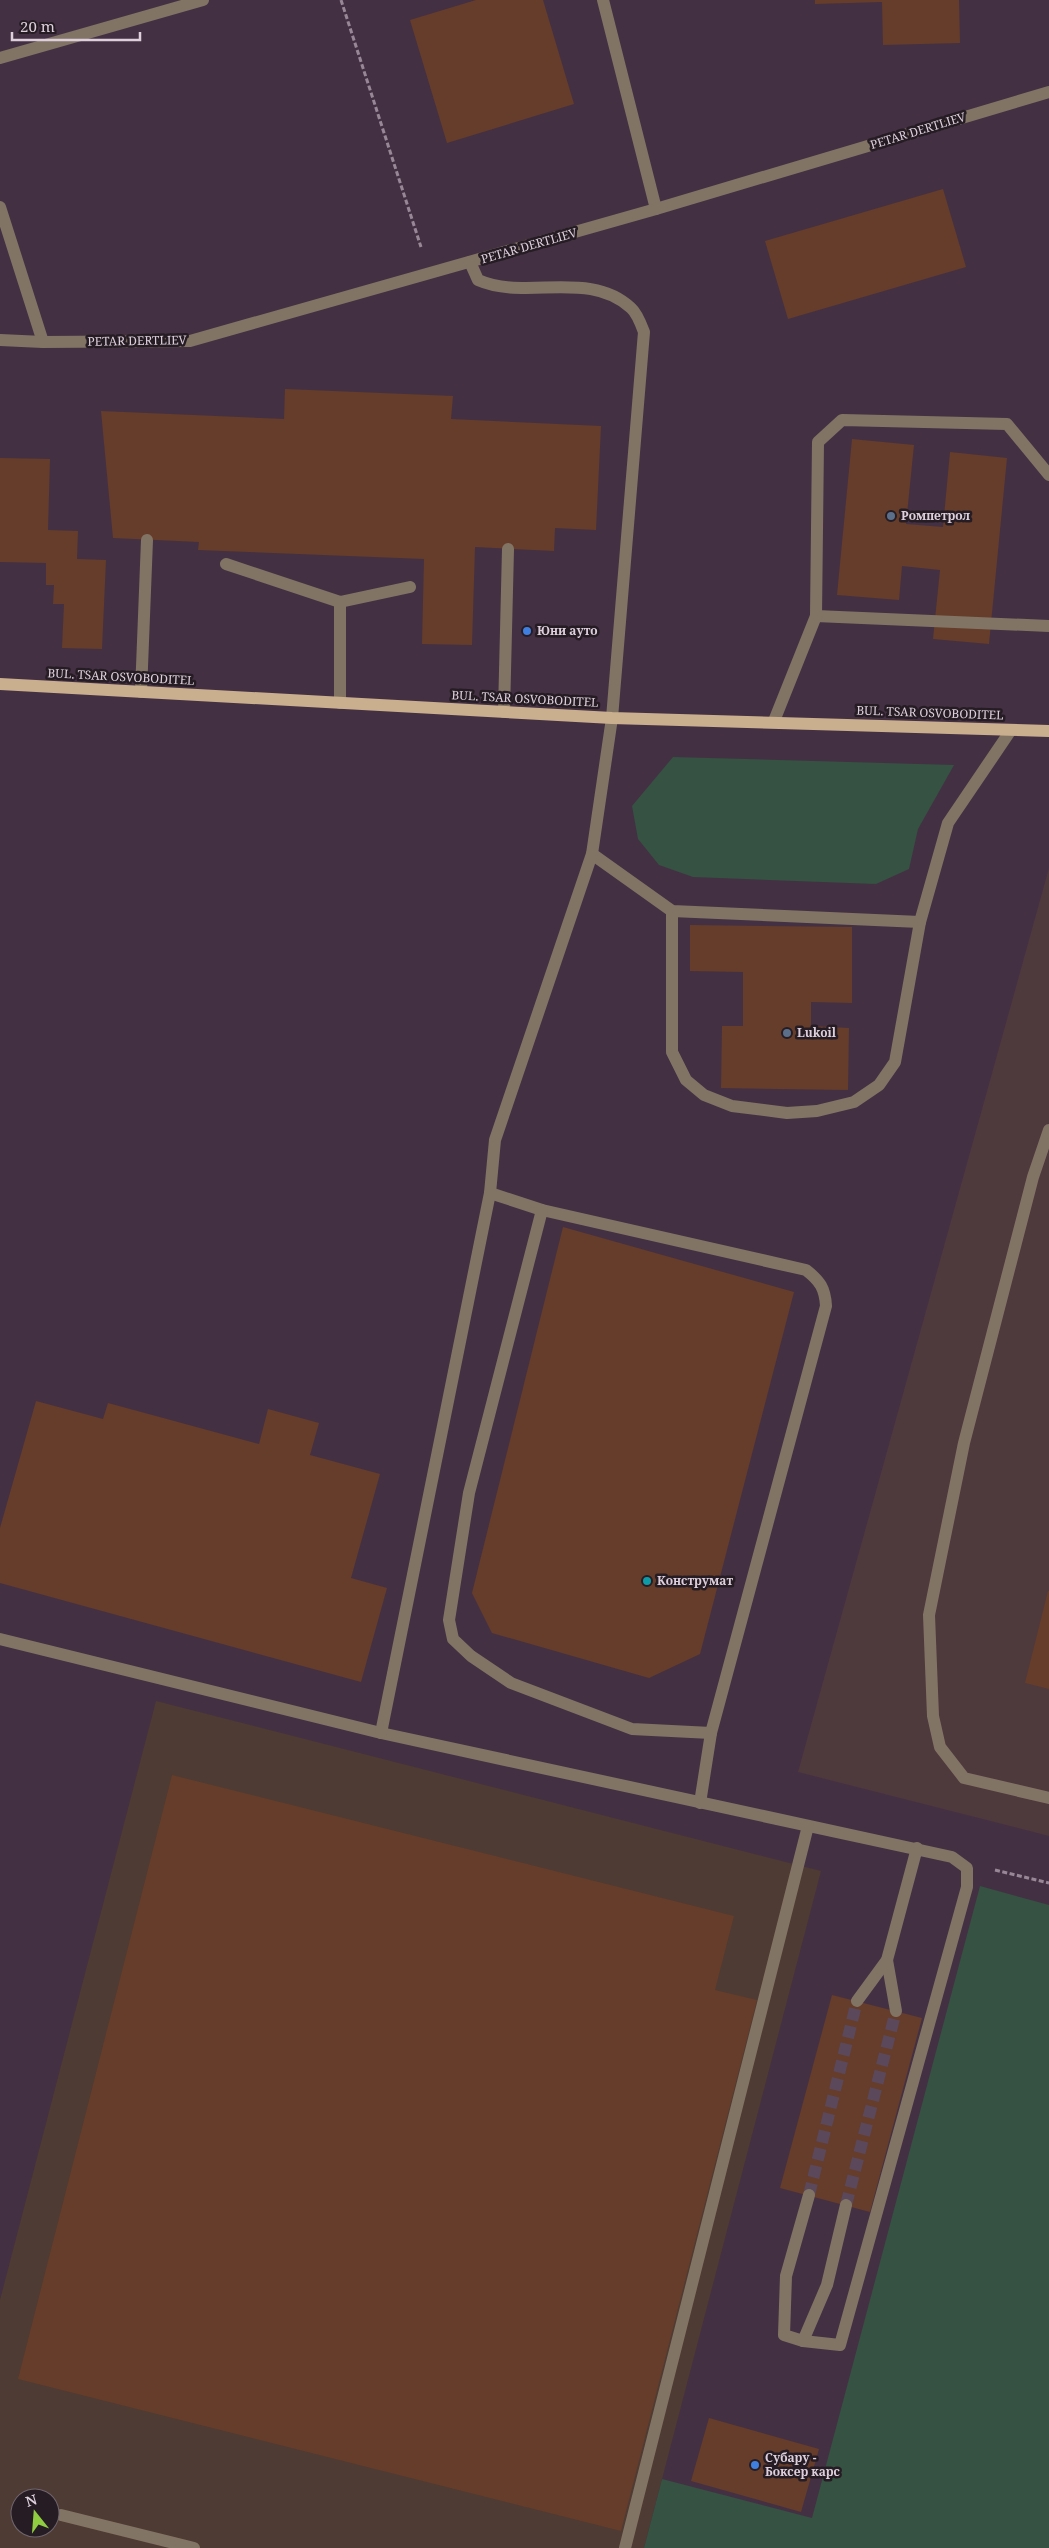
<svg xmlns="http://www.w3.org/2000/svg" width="1049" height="2548" font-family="'Noto Serif',serif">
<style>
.commercial{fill:#4e393d}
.industrial{fill:#4e3b33;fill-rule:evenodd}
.green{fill:#355243}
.building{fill:#653d2a}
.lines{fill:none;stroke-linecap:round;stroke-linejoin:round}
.minor-tunnel{stroke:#5b485a;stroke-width:12;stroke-dasharray:12 6;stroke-linecap:butt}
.path{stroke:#988897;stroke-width:3;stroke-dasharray:5 2.5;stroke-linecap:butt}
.minor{stroke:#827464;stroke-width:12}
.major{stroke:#caaf8f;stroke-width:12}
.service-dot{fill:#5c6f8a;stroke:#251c24;stroke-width:2}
.shop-dot{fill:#3f7fe0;stroke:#251c24;stroke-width:2}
.culture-dot{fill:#0f9aa8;stroke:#251c24;stroke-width:2}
.labels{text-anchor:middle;stroke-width:5;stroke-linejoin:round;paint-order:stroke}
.street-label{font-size:12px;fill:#ddd0dc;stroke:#251c24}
.poi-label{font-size:12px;font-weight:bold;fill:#ddd0dc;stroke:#251c24;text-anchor:start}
</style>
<rect width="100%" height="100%" fill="#443043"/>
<!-- commercial -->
<polygon class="commercial" points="1049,868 1049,1836 798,1772"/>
<!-- industrial -->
<path class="industrial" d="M156 1701 821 1871 644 2548H0V2300ZM20 2498H50V2528H20Z"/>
<!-- green -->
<g class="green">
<polygon points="673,757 954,765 918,829 909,869 876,884 693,877 659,865 638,839 632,806"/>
<polygon points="980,1886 1049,1905 1049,2548 644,2548 662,2479 812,2518"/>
</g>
<!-- building -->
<g class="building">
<polygon points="476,0 543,0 574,104 447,143 410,20"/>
<polygon points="815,0 959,0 960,43 883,45 882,2 815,4"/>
<polygon points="943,189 966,267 788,319 765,241"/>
<polygon points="285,389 453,396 451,419 601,426 596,530 555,528 554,551 475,547 472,645 422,644 424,559 198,550 199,542 113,538 101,411 284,419"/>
<polygon points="852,439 914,445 906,524 943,527 950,452 1007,458 989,644 933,639 940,570 902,566 899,600 837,595"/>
<polygon points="0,458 50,459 48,530 78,531 77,559 106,560 102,649 62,648 64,604 53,604 54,585 46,585 46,563 0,562"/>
<polygon points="690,925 852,927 852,1003 811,1002 811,1026 849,1028 848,1090 721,1088 722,1026 743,1026 743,972 690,971"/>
<polygon points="563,1227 794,1292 700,1654 649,1678 492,1633 472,1593"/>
<polygon points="36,1401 103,1419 108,1403 259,1444 268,1409 319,1423 310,1455 380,1474 351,1578 387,1588 361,1682 0,1583 0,1528"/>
<polygon points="1048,1591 1049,1591 1049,1689 1025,1683"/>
<polygon points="172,1775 734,1916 715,1990 757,2000 621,2531 18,2379"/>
<polygon points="832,1995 922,2018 870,2212 780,2188"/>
<polygon points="709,2418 819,2449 801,2512 691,2481"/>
</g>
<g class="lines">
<!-- minor-tunnel -->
<g class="minor-tunnel">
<polyline points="809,2195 857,2001"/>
<polyline points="846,2205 896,2011"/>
</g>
<!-- path -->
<g class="path">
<polyline points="341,0 421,247"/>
<polyline points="995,1870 1049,1883"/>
</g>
<!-- minor -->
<g class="minor">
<polyline points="603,0 656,209"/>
<polyline points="0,58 203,0"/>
<polyline points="0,207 43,342"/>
<polyline points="0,340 43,342 190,341 656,209 1049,92"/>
<polyline points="226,564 340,602 410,587"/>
<polyline points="816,616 1049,626"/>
<polyline points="141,692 147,540"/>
<polyline points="340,703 340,602"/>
<polyline points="504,712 508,549"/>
<polyline points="774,721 816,616 818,442 842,420 1007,424 1049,475"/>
<polyline points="592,854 672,911 920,922"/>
<polyline points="672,911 672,1052 686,1080 704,1095 732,1106 787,1113 817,1111 854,1102 879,1085 895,1062 920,922 948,823 1011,730"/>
<polyline points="1049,1130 1033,1177 964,1443 929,1615 933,1716 940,1747 964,1778 1049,1798"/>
<path d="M490 1193 542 1210 806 1270C820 1281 825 1288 826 1306L711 1733 700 1803"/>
<polyline points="542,1210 469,1493 449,1620 453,1639 471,1656 511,1683 632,1729 711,1733"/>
<polyline points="0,1639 381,1733 952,1857 967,1868 967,1887 840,2345 803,2341 784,2335 786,2276 809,2195"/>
<path d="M381 1733 490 1193 495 1140 592 854 612 718 644 332C641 324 637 313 631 308 590 269 525 301 478 280L470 262"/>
<polyline points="887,1960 896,2011"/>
<polyline points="857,2001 887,1960 917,1848"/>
<polyline points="803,2341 827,2285 846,2205"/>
<polyline points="61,2515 194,2548"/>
<polyline points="625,2548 808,1826"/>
</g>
<!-- major -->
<polyline class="major" points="0,684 612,718 1049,731"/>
</g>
<!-- markers -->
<g class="service-dot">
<circle cx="891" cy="516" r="5"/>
<circle cx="787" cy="1033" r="5"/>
</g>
<g class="shop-dot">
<circle cx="527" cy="631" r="5"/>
<circle cx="755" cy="2465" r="5"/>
</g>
<circle class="culture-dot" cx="647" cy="1581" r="5"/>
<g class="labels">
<!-- street labels -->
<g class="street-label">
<text transform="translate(918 131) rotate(-17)" y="4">PETAR DERTLIEV</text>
<text transform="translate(529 246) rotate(-16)" y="4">PETAR DERTLIEV</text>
<text transform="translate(137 341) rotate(-1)" y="4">PETAR DERTLIEV</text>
<text transform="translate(121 677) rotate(3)" y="4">BUL. TSAR OSVOBODITEL</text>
<text transform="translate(525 699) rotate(3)" y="4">BUL. TSAR OSVOBODITEL</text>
<text transform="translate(930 713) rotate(2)" y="4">BUL. TSAR OSVOBODITEL</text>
</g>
<!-- poi labels -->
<g class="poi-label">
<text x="901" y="520">Ромпетрол</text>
<text x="537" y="635">Юни ауто</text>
<text x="797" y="1037">Lukoil</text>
<text x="657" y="1585">Конструмат</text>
<text x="765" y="2462">Субару -<tspan x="765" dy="14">Боксер карс</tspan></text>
</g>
</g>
<!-- north arrow -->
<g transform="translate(35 2513) rotate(343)"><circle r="24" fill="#251c24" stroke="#6f646e"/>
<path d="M0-4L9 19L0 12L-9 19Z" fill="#90cd41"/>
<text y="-8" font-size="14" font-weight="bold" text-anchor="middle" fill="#ddd0dc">N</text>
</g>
<!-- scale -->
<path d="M12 32v8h128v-8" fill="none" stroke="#ddd0dc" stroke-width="2.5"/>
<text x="20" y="32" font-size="15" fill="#ddd0dc" stroke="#251c24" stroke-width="4" paint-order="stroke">20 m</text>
</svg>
